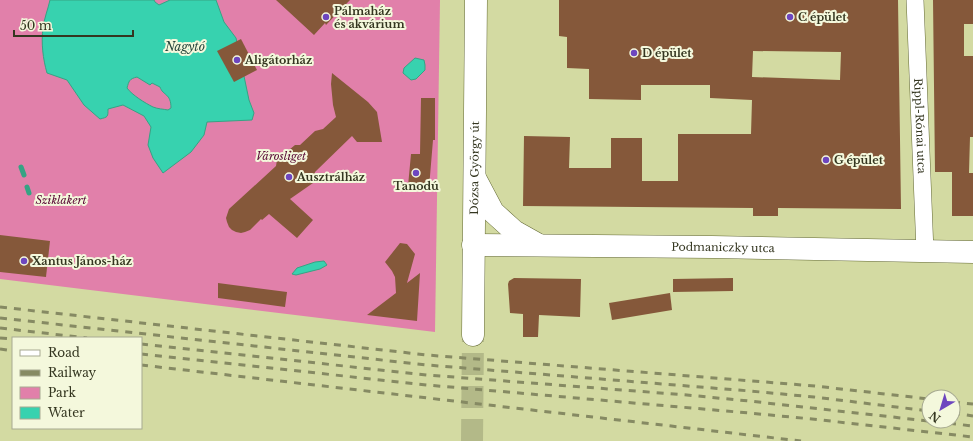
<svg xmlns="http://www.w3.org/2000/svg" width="973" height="441" font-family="'Libre Baskerville',serif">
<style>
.green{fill:#e180aa}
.water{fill:#37d2af;stroke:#36a384;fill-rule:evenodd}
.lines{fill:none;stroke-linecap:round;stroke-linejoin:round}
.stream{stroke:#36a384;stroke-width:5}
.building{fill:#85583a;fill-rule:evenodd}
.secondary-tunnel{stroke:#b3b988;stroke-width:22;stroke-dasharray:22 11;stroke-linecap:butt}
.street-casing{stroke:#636935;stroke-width:18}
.secondary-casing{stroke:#636935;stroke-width:23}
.street{stroke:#fff;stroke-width:17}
.secondary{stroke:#fff;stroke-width:22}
.rail{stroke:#868a63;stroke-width:3;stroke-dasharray:7 7;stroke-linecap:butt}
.poi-dot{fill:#6d46bf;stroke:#f4f8dc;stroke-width:1.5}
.labels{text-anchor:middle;stroke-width:4;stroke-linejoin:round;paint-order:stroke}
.poi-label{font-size:11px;font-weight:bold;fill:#343620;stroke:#f4f8dc;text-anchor:start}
.street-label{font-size:11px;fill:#343620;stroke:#f4f8dc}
.park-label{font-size:11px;font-style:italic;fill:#570533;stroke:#f4f8dc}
.water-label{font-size:12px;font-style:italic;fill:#27463d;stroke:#f4f8dc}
</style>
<rect width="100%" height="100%" fill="#d3daa2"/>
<!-- green -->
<polygon class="green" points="0,0 440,0 435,332 0,279"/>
<!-- water -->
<g class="water">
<path d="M50 0H154L155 2 159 5 170 0H216L224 22 236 38 249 100 254 113 252 120 207 122 204 135 191 152 163 173 153 158 148 145 151 127 144 116 123 105 108 109C108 117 108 117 100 119L84 105 67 80 47 73C43 59 41 43 43 28 44 19 48 9 50 0ZM137 77 150 85 152 83 160 87C163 96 171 93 171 108L168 110C163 109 158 109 153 107 145 103 132 95 127 88 129 81 129 79 137 77Z"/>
<polygon points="415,58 424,60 425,65 425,70 416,79 411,80 403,73 404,68"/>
<polygon points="324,261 327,265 320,269 296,275 292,274 297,268 315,262"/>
</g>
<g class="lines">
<!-- stream -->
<g class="stream">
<polyline points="21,167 24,175"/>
<polyline points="27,187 29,193"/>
</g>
</g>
<!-- building -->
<g class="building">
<polygon points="276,0 350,0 326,25 325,23 314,35"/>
<path d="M559 0H898L901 209 778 208V216H753V208L523 206 524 136 570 137 569 168H611V138H642V181H678V134H751L752 100 710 98V85H641V100L589 99V69L567 68V37L559 36ZM753 51 841 52 840 80 752 77Z"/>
<polygon points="933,0 973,0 973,24 964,24 964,56 973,56 973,137 970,137 969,173 973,173 973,216 952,216 952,172 935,172"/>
<polygon points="241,39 257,70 234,82 217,51"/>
<polygon points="332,73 368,102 377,112 382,142 357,142 352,136 315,172 313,183 290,199 313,220 297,238 269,214 262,220 261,219 250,230 245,232 241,233 236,232 232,230 229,227 227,222 226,218 229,209 276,166 277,160 278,159 295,145 300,145 315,131 323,129 336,117 333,105 331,84"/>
<polygon points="421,98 435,98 435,140 433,140 429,188 408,186 411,154 420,154"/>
<polygon points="0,235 50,241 46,277 0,272"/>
<polygon points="400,243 407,244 415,254 407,283 420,273 417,321 367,315 396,293 395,277 392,271 385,262"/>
<polygon points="514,278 581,279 580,317 539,315 538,337 523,337 523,314 510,313 508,284 509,281"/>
<polygon points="733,278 733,291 673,292 673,279"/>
<polygon points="218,283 287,292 285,307 218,298"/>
<polygon points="670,293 672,310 612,320 609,303"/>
</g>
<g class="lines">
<!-- secondary-tunnel -->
<polyline class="secondary-tunnel" points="472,441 473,335"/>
<defs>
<g id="street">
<path id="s1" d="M915 0 925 252"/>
</g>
<g id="secondary">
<polyline points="475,178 493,212 514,231 539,245"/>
<path id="s2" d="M473 245 712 247 973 252"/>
<path id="s3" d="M473 335 476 0"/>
</g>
</defs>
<!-- street casing -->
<use href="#street" class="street-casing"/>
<!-- secondary casing -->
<use href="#secondary" class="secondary-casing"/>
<!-- street -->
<use href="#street" class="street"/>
<!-- secondary -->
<use href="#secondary" class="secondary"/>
<!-- rail -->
<g class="rail">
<polyline points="0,307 427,355 815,386 929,399"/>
<polyline points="0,318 427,365 750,391 814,397 929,411"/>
<polyline points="0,328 87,338"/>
<polyline points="0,338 13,339"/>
<polyline points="141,344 427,375 687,395 749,401 973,426"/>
<polyline points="0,349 13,351"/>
<polyline points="141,354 427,385 749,413 812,419 973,437"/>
<polyline points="141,365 801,441"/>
<polyline points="953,402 973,404"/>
<polyline points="953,413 973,416"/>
</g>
</g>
<!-- markers -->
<g class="poi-dot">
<circle cx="326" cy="17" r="4"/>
<circle cx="790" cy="17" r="4"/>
<circle cx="634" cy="53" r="4"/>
<circle cx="237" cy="60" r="4"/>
<circle cx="826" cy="160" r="4"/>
<circle cx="416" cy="173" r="4"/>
<circle cx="289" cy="177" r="4"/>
<circle cx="24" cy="261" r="4"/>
</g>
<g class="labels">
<!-- poi labels -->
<g class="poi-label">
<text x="334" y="15">Pálmaház<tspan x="334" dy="13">és akvárium</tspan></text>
<text x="798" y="21">C épület</text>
<text x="642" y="57">D épület</text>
<text x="245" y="64">Aligátorház</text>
<text x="834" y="164">G épület</text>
<text x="297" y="181">Ausztrálház</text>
<text x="416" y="190" text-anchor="middle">Tanodú</text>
<text x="32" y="265">Xantus János-ház</text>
</g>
<!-- street labels -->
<g class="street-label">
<text dy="4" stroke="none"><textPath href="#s1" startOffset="126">Rippl-Rónai utca</textPath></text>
<text dy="4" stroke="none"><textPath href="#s3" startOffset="167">Dózsa György út</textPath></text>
<text dy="4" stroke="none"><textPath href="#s2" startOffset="250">Podmaniczky utca</textPath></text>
</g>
<!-- park labels -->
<g class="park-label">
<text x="281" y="160">Városliget</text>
<text x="61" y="204">Sziklakert</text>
</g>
<!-- water labels -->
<g class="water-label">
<text x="185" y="51">Nagytó</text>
</g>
</g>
<!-- legend -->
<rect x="12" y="337" width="130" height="92" fill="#f4f8dc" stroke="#a7aa91"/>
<rect x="20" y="350" width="20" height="6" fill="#ffffff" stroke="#a7aa91"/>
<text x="48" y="357" font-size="12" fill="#343620">Road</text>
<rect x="20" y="370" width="20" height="6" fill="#868a63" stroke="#a7aa91"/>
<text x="48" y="377" font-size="12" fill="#343620">Railway</text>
<rect x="20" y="387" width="20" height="12" fill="#e180aa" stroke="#a7aa91"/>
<text x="48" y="397" font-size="12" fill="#343620">Park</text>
<rect x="20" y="407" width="20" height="12" fill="#37d2af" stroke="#a7aa91"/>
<text x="48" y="417" font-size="12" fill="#343620">Water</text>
<!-- north arrow -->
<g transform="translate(941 409) rotate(218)"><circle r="19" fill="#f4f8dc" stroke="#a7aa91"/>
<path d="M0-3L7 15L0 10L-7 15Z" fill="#6d46bf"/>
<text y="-6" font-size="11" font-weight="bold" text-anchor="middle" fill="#343620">N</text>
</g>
<!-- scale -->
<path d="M14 30v6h119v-6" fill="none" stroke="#343620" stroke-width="2"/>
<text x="20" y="30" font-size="12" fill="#343620" stroke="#f4f8dc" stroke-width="3" paint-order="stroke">50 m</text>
</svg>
